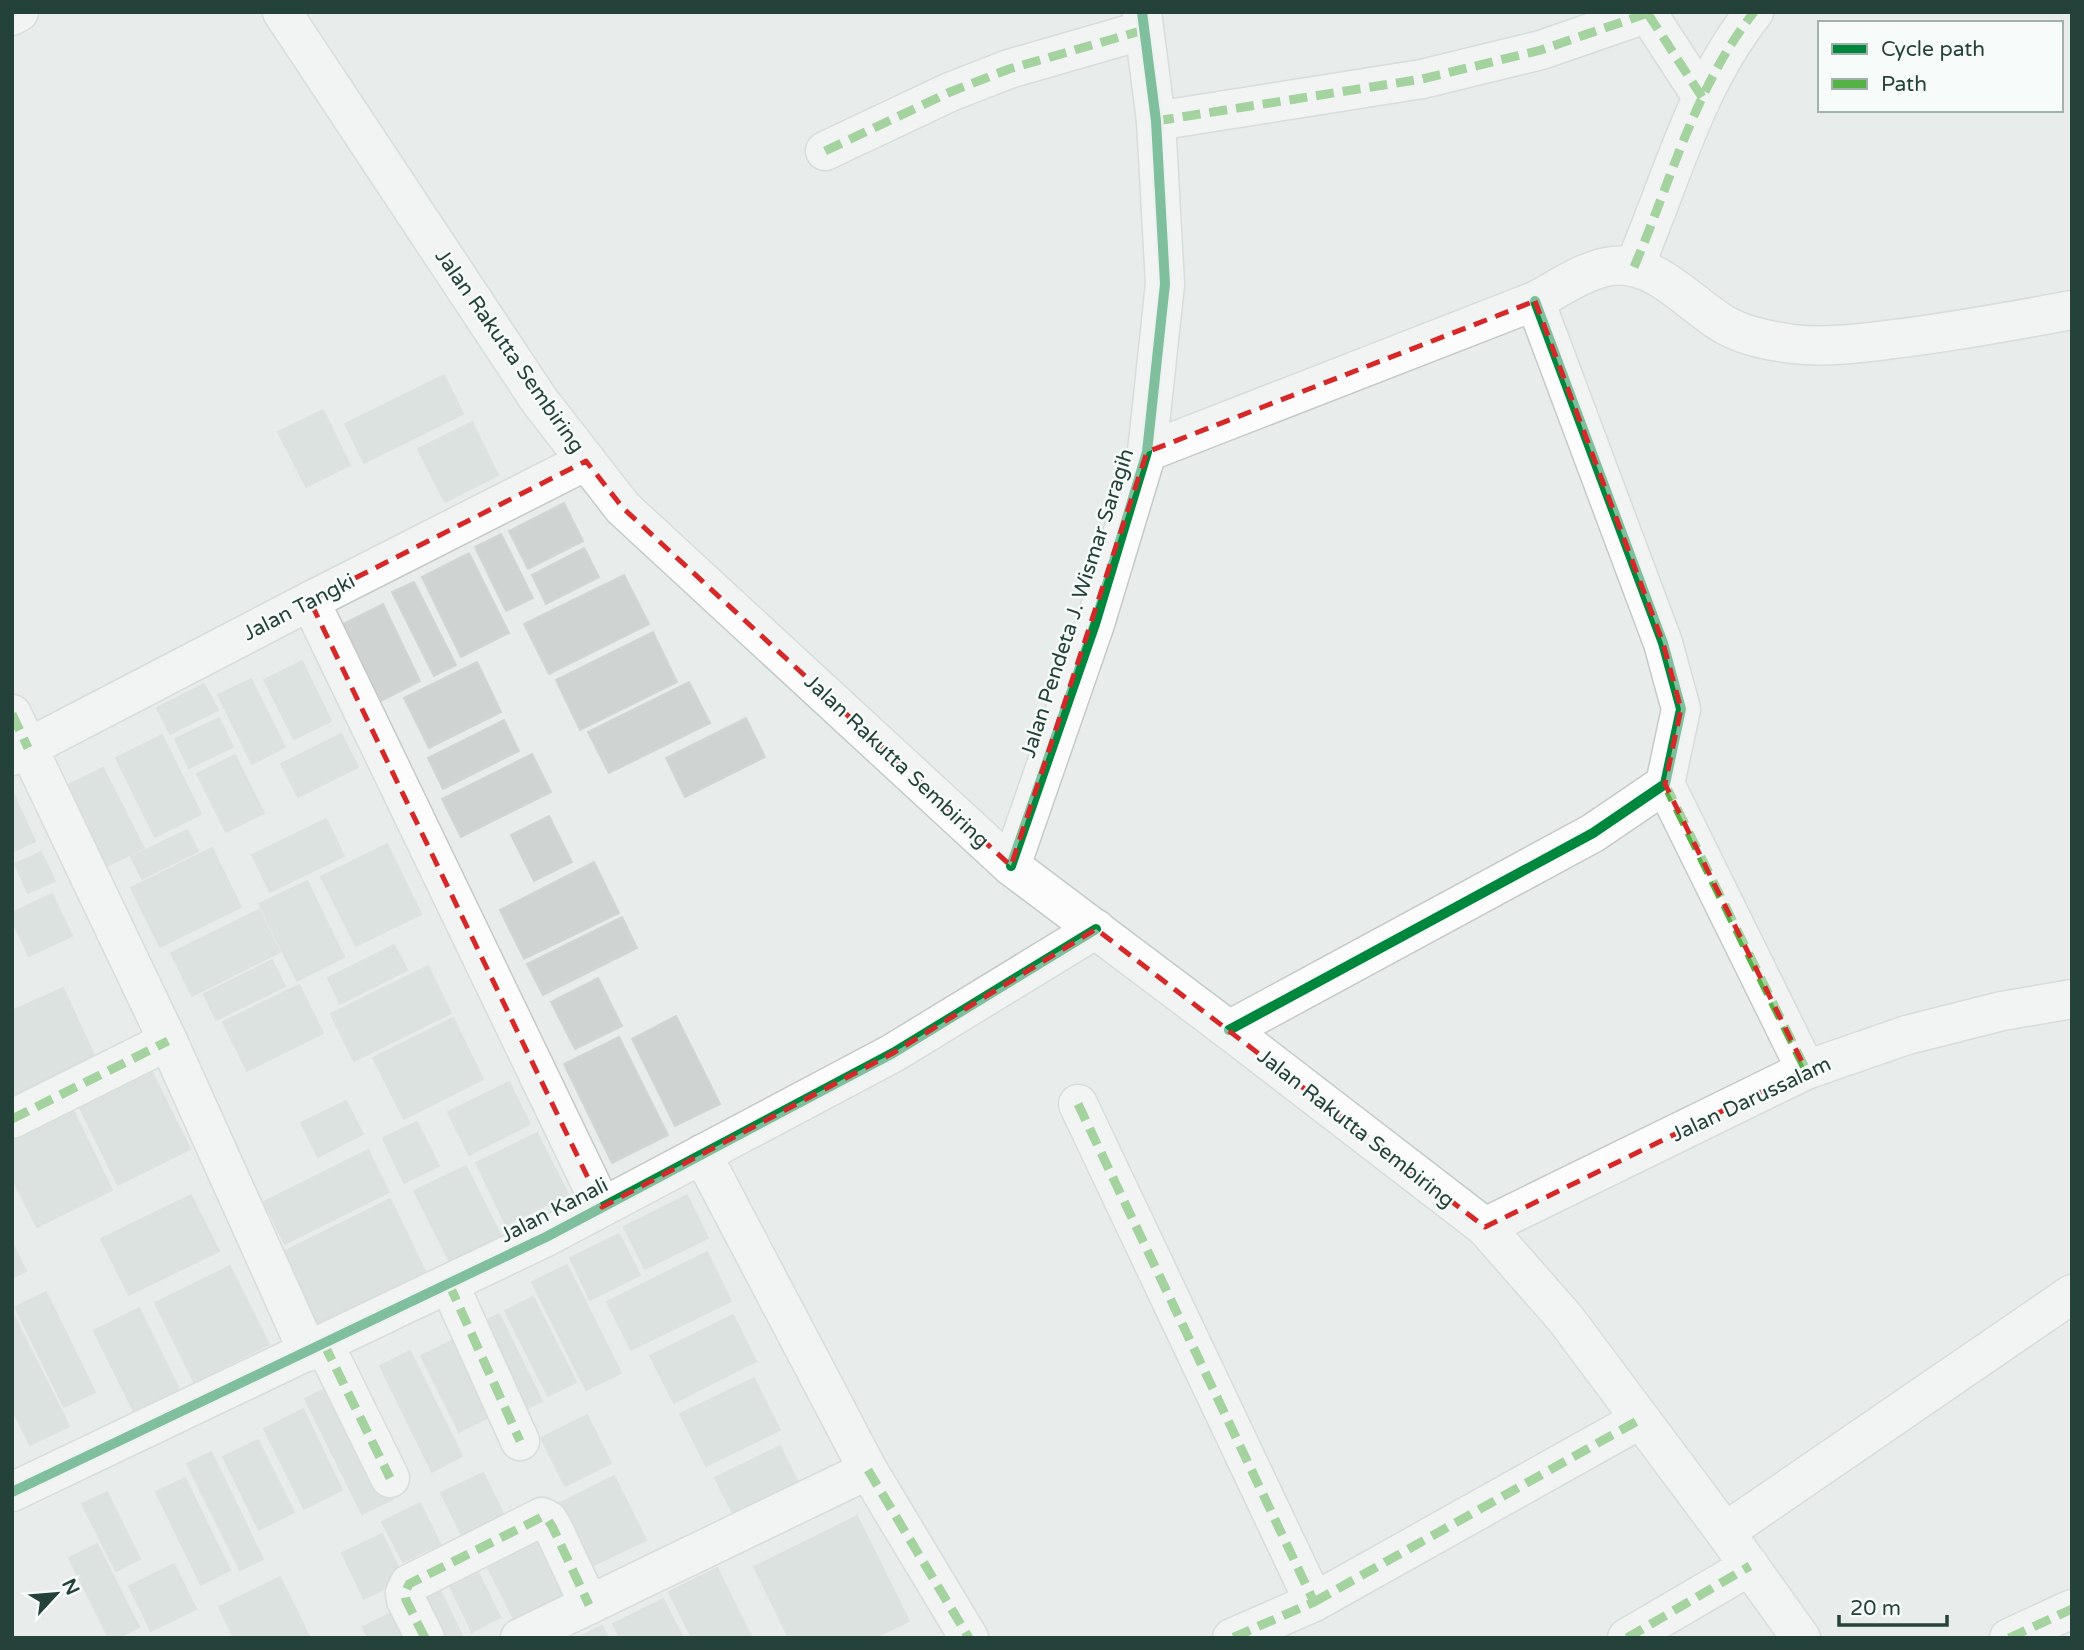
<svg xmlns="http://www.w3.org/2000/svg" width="2084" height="1650" font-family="'Varela Round',sans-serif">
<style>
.building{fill:#cfd4d2;stroke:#d1d6d4;stroke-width:2}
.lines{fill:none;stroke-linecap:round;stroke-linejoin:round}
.minor-casing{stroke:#c5cac8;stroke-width:41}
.tertiary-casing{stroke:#c5cac8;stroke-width:41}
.secondary-casing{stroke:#c3cbc8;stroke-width:41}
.minor{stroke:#fcfcfc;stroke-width:38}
.tertiary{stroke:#fcfcfc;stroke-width:38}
.secondary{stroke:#fcfcfc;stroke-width:38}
.quiet{stroke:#55b346;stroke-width:9;stroke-dasharray:18 9;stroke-linecap:butt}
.cycleway-casing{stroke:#f7fbf9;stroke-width:15}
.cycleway{stroke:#00873e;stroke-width:10}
.marked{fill:none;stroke:#d62828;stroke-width:5;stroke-dasharray:14 9;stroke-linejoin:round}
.labels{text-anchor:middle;stroke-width:5;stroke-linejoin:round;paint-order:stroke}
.street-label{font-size:21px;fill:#24423a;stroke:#f7fbf9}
</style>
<rect width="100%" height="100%" fill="#e8edeb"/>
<!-- building -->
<g class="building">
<polygon points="444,375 463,414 364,463 345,424"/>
<polygon points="323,410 350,465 306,487 278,432"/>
<polygon points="472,422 498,475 445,502 418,449"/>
<polygon points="564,503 583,541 528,569 509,531"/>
<polygon points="501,534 533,598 506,611 475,547"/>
<polygon points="584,548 599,577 546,604 532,575"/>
<polygon points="469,553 509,633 461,657 422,577"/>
<polygon points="624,575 649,624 549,674 524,624"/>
<polygon points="414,582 456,665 434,676 392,592"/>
<polygon points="383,604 420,681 371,706 333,629"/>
<polygon points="653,632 677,682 580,730 556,680"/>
<polygon points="302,661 331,721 294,739 264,680"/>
<polygon points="477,662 501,712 429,748 404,698"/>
<polygon points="251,679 285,747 252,764 218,695"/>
<polygon points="689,682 710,723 609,773 588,732"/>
<polygon points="204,684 218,710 170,734 157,708"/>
<polygon points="219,718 233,747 189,768 175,739"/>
<polygon points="746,718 765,757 685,797 666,758"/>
<polygon points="504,720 519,751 443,789 428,758"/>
<polygon points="341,734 358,767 298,797 281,764"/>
<polygon points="162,735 201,814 155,837 116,758"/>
<polygon points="532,754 551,792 461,837 442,799"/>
<polygon points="235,755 264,813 226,832 197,774"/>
<polygon points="103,768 144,848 99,870 58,790"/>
<polygon points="12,791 35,841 12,852"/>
<polygon points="549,816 572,862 534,881 511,835"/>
<polygon points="326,819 344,856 270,892 252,855"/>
<polygon points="187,830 198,851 142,879 131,857"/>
<polygon points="387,844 421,914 356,946 321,877"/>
<polygon points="212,848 241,907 160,947 131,888"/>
<polygon points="41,852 55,881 28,893 15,864"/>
<polygon points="594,862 619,913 524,959 500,910"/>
<polygon points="307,881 344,957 297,981 259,904"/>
<polygon points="52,894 72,936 29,956 12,920 12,913"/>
<polygon points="259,910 280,952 192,996 171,953"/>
<polygon points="622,917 637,948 543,995 527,964"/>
<polygon points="394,945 407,970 340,1004 328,978"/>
<polygon points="272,960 285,986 216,1020 204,994"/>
<polygon points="428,966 451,1013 354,1061 331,1014"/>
<polygon points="598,978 622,1026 575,1049 551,1002"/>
<polygon points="299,985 323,1033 247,1071 223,1022"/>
<polygon points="63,988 98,1064 12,1105 12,1011"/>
<polygon points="676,1016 720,1104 675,1126 632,1039"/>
<polygon points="453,1018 483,1079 404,1119 373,1058"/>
<polygon points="619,1037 668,1135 612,1163 564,1064"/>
<polygon points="150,1068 190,1149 118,1185 78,1104"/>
<polygon points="509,1082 530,1124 469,1155 448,1112"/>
<polygon points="68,1100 112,1190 37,1227 12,1178 12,1128"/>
<polygon points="346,1101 363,1134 318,1157 301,1123"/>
<polygon points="417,1122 439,1166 404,1183 383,1138"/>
<polygon points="537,1133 568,1194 506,1225 476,1163"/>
<polygon points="368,1150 389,1192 285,1244 264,1202"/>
<polygon points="466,1166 502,1238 451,1264 414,1191"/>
<polygon points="191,1195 219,1251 129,1295 101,1239"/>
<polygon points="687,1195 708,1238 645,1269 624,1227"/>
<polygon points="390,1199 427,1275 308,1334 271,1258"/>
<polygon points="619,1234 640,1275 590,1300 570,1258"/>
<polygon points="12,1243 26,1271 12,1278"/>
<polygon points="707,1252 731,1301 631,1350 607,1302"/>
<polygon points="567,1265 621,1373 586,1390 532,1282"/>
<polygon points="230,1266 269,1344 194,1382 155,1303"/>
<polygon points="46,1292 95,1392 64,1407 15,1307"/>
<polygon points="533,1297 576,1382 548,1396 505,1311"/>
<polygon points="139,1308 182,1395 137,1418 94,1331"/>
<polygon points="12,1312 69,1426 30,1445 12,1409"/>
<polygon points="499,1314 542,1401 514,1415 470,1329"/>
<polygon points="733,1315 756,1361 674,1403 650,1356"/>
<polygon points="461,1336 499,1412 459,1432 421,1356"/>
<polygon points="410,1351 462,1456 432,1472 380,1366"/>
<polygon points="754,1378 780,1430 706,1466 680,1414"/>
<polygon points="336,1383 393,1499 362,1514 305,1399"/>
<polygon points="303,1409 342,1490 304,1509 264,1429"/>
<polygon points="587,1415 611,1463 565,1486 541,1438"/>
<polygon points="258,1440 294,1512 259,1530 223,1457"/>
<polygon points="780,1446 798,1482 733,1514 715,1478"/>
<polygon points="211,1452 263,1559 240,1570 187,1464"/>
<polygon points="483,1473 506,1519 464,1540 441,1493"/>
<polygon points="614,1476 646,1540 577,1573 546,1510"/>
<polygon points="185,1478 230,1570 201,1585 156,1492"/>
<polygon points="107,1492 140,1559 116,1571 82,1504"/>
<polygon points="420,1503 440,1544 403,1562 382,1522"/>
<polygon points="857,1516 909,1621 874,1638 789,1638 754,1567"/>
<polygon points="382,1534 404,1579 364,1599 342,1553"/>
<polygon points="539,1535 568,1594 515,1621 485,1562"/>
<polygon points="97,1544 139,1627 117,1638 109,1638 69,1558"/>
<polygon points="174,1564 196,1609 151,1631 129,1586"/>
<polygon points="717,1568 752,1638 692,1638 669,1592"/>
<polygon points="478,1572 500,1617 472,1632 450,1586"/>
<polygon points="280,1577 310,1638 234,1638 219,1607"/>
<polygon points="437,1584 463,1638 431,1638 410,1597"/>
<polygon points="663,1599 683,1638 620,1638 613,1624"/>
<polygon points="404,1606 419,1638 368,1638 363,1627"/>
<polygon points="602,1626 608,1638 577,1638"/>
</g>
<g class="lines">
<defs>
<g id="minor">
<polyline points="1648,14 1702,97"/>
<polyline points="12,16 19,12"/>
<polyline points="1156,121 1422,79 1541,50 1651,12"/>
<polyline points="825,151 950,92 1009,69 1144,30"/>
<path d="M1634 267C1672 179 1694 88 1754 12"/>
<path d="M1147 452 1535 301C1558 289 1586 269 1612 266 1656 260 1692 307 1727 326 1747 337 1771 341 1793 344 1827 348 1861 343 1894 339 1954 332 2012 321 2072 310"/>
<polyline points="310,601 602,1207"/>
<polyline points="12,714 168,1041 308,1352"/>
<polyline points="12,756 310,601 586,461"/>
<polyline points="1665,784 1806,1070"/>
<polyline points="1229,1030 1593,833 1665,784 1681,709 1663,643 1535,301"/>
<polyline points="1078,1104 1314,1602 1232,1638"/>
<polyline points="12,1119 168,1041"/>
<polyline points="702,1154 868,1470 969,1638"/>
<polyline points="449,1284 520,1441"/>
<polyline points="324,1344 390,1478"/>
<polyline points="12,1492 546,1237 893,1053 1096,929"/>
<polyline points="1725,1532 2072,1294"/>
<polyline points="1314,1602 1639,1420"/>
<polyline points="425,1638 406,1600 405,1593 409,1584 542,1517 548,1520 553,1528 589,1605"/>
<polyline points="520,1638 868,1470"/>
<polyline points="1627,1638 1750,1566"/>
<polyline points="2009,1638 2072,1609"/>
</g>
<g id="tertiary">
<polyline points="1011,866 1095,624 1147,452 1165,284 1156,121 1142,12"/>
<polyline points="1485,1227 1806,1070 1907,1035 2002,1011 2072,999"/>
</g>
<polyline id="secondary" points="282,12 539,400 623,508 1011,866 1229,1030 1485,1227 1565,1318 1725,1532 1801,1638"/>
</defs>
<!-- minor casing -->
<use href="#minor" class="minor-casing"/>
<!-- tertiary casing -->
<use href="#tertiary" class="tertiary-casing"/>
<!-- secondary casing -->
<use href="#secondary" class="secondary-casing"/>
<!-- minor -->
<use href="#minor" class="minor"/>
<!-- tertiary -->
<use href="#tertiary" class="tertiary"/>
<!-- secondary -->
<use href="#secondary" class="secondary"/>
<!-- quiet -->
<g class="quiet">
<polyline points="1648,14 1702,97"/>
<polyline points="1156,121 1422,79 1541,50 1651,12"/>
<polyline points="825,151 950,92 1009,69 1144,30"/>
<path d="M1634 267C1672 179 1694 88 1754 12"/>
<polyline points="12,714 28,748"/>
<polyline points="1665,784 1806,1070"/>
<polyline points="1078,1104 1314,1602 1232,1638"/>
<polyline points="12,1119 168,1041"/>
<polyline points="449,1284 520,1441"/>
<polyline points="324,1344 390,1478"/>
<polyline points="868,1470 969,1638"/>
<polyline points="1314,1602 1639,1420"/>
<polyline points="425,1638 406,1600 405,1593 409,1584 542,1517 548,1520 553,1528 589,1605"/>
<polyline points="1627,1638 1750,1566"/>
<polyline points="2009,1638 2072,1609"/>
</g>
<defs>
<g id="cycleway">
<polyline points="1011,866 1095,624 1147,452 1165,284 1156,121 1142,12"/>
<polyline points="1229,1030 1593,833 1665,784 1681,709 1663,643 1535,301"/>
<polyline points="12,1492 546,1237 893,1053 1096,929"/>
</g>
</defs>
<!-- cycleway casing -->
<use href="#cycleway" class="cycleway-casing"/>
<!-- cycleway -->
<use href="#cycleway" class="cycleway"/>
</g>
<!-- marked area -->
<path d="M0 0H2084V1650H0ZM1535 301 1663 643 1681 709 1665 784 1806 1070 1485 1227 1096 929 893 1053 602 1207 310 601 586 461 623 508 1011 866 1147 452Z" fill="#e8edeb" fill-opacity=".55" fill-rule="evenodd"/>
<path class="marked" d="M1535 301 1663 643 1681 709 1665 784 1806 1070 1485 1227 1096 929 893 1053 602 1207 310 601 586 461 623 508 1011 866 1147 452Z"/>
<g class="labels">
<!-- street labels -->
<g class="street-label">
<text transform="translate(510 351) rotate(55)" y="7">Jalan Rakutta Sembiring</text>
<text transform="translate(1077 603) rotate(-72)" y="7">Jalan Pendeta J. Wismar Saragih</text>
<text transform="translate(299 607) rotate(-27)" y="7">Jalan Tangki</text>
<text transform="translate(897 761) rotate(43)" y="7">Jalan Rakutta Sembiring</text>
<text transform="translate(1751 1099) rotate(-25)" y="7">Jalan Darussalam</text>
<text transform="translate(1356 1128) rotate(38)" y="7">Jalan Rakutta Sembiring</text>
<text transform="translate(554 1210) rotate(-27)" y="7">Jalan Kanali</text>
</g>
</g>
<!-- border -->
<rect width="2084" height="1650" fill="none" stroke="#24423a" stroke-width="28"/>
<!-- legend -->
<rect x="1818" y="21" width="245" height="91" fill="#f7fbf9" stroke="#a3b1ad" stroke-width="2"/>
<rect x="1832" y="44" width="35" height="10" fill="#00873e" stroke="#a3b1ad" stroke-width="2"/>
<text x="1881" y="56" font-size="21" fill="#24423a">Cycle path</text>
<rect x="1832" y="79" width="35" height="10" fill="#55b346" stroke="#a3b1ad" stroke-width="2"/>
<text x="1881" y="91" font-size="21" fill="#24423a">Path</text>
<!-- north arrow -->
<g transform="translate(56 1594) rotate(64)" stroke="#f7fbf9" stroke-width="5" paint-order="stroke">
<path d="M0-5L12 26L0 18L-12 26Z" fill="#24423a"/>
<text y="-10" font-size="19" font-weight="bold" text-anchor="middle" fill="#24423a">N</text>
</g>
<!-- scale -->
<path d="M1839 1615v10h108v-10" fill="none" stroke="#24423a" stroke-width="3.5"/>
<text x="1850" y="1615" font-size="21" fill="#24423a" stroke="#f7fbf9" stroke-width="5" paint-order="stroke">20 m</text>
</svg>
